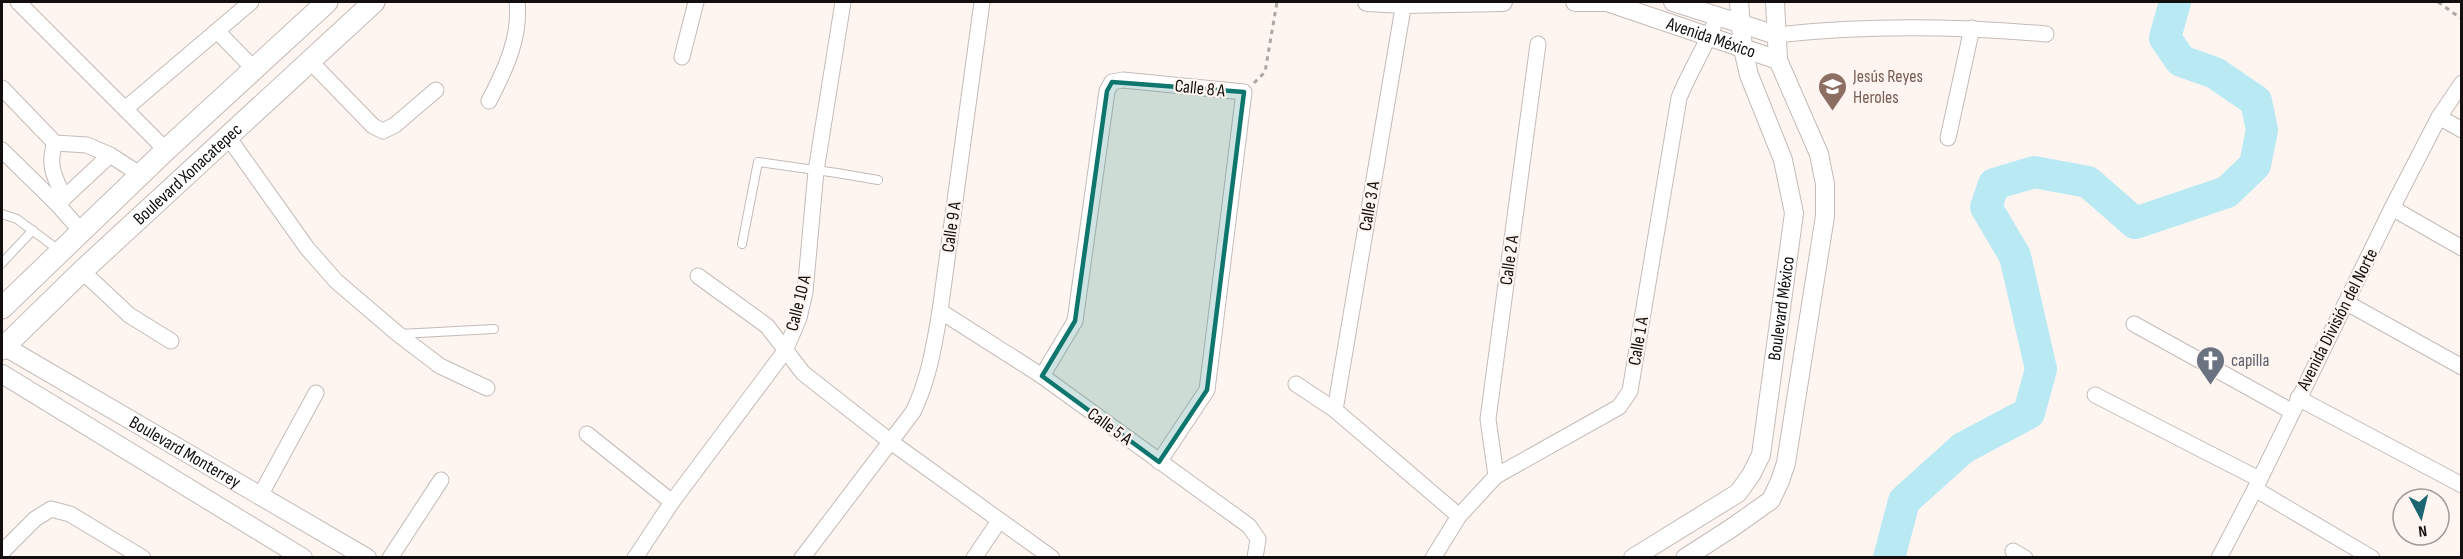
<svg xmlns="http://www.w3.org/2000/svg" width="2463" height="559" font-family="'Sofia Sans Condensed',sans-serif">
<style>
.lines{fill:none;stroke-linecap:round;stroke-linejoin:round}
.river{stroke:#b9e9f3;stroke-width:32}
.service-casing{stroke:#c4bbb8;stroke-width:10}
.minor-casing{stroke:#c4bbb8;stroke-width:17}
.tertiary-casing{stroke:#c4bbb8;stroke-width:20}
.secondary-casing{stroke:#c4bbb8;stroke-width:23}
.path{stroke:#aea7a4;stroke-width:3;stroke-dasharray:4.5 4.5;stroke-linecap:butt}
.service{stroke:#fff;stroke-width:8}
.minor{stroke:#fff;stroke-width:15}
.tertiary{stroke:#fff;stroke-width:18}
.secondary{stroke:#fff;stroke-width:21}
.marked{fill:#0f766e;fill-opacity:0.2;stroke:#0f766e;stroke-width:4.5;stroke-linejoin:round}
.labels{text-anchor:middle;stroke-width:4.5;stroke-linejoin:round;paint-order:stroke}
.street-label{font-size:18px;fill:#120f0e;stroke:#fef5f1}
.education-label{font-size:18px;fill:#785e54;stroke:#fef5f1;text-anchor:start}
.worship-label{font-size:18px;fill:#5b616d;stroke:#fef5f1;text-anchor:start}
</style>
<rect width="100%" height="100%" fill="#fef5f1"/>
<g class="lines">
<!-- river -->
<polyline class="river" points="1889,558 1904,501 1963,448 2029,413 2041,369 2015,256 1986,207 1994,184 2034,172 2088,182 2135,223 2227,192 2255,165 2262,130 2256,101 2215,73 2181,61 2165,38 2175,2"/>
<defs>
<g id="service">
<polyline points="2,214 17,219 60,251"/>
<polyline points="742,244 758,162 837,173 878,180"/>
<polyline points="2,263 33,230"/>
<polyline points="400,334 494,329"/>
</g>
<g id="minor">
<polyline points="18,2 166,150"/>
<polyline points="217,31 254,69"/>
<path d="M1776 35C1865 25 1956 26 2046 34"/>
<polyline points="682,57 696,2"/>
<polyline points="309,60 373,126 383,131 395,125 436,90"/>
<polyline points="2,88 55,143 87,145 110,155"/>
<path d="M489 101C505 70 521 37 517 2"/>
<polyline points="125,109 251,2"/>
<polyline points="2439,117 2462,130"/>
<polyline points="228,137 307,248 336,281 398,334 440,366 487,388"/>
<polyline points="1948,138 1972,28"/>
<path d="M55 143C47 166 55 177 64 198"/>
<polyline points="2,150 58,205"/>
<polyline points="2392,208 2462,248"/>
<polyline points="82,232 58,205 64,198 110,155 141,175"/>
<polyline points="82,271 129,315 171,341"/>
<polyline points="698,276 767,326 803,373 891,442 1052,558"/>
<polyline points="2347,303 2462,367"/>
<polyline points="940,311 1042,376 1249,526 1258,539 1255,558"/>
<polyline points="2134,324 2291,411"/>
<polyline points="1042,376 1075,321 1107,91 1112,82 1123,80 1244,92 1207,390 1159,462"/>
<polyline points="1296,384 1335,410 1459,516"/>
<polyline points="2095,395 2259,479"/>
<polyline points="2298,398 2462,485"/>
<polyline points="1335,410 1404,2"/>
<polyline points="587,434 672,502"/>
<polyline points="1496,476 1488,419 1538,44"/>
<polyline points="2255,489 2372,558"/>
<polyline points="260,496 316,393"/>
<polyline points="2013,551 2025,558"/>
<polyline points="2,552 35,519 51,509 70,514 143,558"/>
<polyline points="390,558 441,480"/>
<polyline points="635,558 672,502 785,351 799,318 805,292 816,171 843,2"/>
<path d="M802 558 913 412C929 379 934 346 940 311L982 2"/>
<polyline points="974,558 999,521"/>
<path d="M1433 558 1459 516 1496 476 1619 407 1630 391 1679 98C1690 70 1707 45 1717 17"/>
<polyline points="2219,558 2255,489 2392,208 2439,117 2462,83"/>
</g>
<g id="tertiary">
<polyline points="1367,2 1403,4 1503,2"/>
<path id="s1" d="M1575 2H1607L1778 60"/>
<polyline points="1673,2 1776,35"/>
<path id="s2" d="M2 345 367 558"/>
<polyline points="2,374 303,558"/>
<path id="s3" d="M1633 558 1738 493 1751 475 1761 455 1794 213 1783 160 1749 75 1743 49 1739 2"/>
<polyline points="1685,558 1733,527 1771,500 1780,481 1786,463 1825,216 1825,184 1819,154 1778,60 1775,2"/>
</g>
<g id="secondary">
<polyline points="2,308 166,150 327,2"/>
<path id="s4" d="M2 349 82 271 374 2"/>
</g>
</defs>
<!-- service casing -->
<use href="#service" class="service-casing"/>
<!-- minor casing -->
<use href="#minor" class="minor-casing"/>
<!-- tertiary casing -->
<use href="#tertiary" class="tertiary-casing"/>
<!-- secondary casing -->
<use href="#secondary" class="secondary-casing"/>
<!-- path -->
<g class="path">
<polyline points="2438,2 2462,19"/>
<polyline points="1254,83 1265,72 1277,2"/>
</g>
<!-- service -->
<use href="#service" class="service"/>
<!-- minor -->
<use href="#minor" class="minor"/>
<!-- tertiary -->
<use href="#tertiary" class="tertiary"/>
<!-- secondary -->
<use href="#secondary" class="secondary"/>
</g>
<!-- marked area -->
<path class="marked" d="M1112 82 1244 92 1207 390 1159 462 1042 376 1075 321 1107 91Z"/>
<!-- icons -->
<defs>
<symbol id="school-pin" viewBox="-11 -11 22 30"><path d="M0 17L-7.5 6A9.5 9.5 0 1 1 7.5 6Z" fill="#8d6e63" stroke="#fef5f1"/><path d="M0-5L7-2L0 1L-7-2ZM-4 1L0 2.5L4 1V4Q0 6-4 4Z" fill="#fff"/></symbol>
<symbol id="church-pin" viewBox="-11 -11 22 30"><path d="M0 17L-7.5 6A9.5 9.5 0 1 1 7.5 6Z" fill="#6b7280" stroke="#fef5f1"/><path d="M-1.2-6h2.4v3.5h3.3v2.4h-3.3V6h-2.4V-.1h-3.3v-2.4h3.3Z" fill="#fff"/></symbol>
</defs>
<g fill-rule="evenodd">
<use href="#school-pin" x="1816" y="70" width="33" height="45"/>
<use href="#church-pin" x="2194" y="344" width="33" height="45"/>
</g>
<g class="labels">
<!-- street labels -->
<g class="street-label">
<text dy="6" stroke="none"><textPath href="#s1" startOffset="142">Avenida México</textPath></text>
<text transform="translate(1200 88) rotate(6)" y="6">Calle 8 A</text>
<text dy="6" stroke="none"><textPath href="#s4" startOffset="255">Boulevard Xonacatepec</textPath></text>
<text transform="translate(1369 206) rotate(-80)" y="6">Calle 3 A</text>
<text transform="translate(951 227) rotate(-82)" y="6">Calle 9 A</text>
<text transform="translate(1509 260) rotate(-82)" y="6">Calle 2 A</text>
<text transform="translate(798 303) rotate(-76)" y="6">Calle 10 A</text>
<text dy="6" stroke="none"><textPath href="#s3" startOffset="316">Boulevard México</textPath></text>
<text transform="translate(2337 319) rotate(-63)" y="6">Avenida División del Norte</text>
<text transform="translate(1638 341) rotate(-80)" y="6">Calle 1 A</text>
<text transform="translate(1110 426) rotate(36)" y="6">Calle 5 A</text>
<text dy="6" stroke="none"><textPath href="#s2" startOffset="212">Boulevard Monterrey</textPath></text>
</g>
<!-- education labels -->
<g class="education-label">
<text x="1853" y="82">Jesús Reyes<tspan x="1853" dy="21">Heroles</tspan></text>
</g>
<!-- worship labels -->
<g class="worship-label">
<text x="2231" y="366">capilla</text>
</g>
</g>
<!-- border -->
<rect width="2463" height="559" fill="none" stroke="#120f0e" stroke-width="6"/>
<!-- north arrow -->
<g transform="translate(2421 517) rotate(173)"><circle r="28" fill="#fef5f1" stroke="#a09996" stroke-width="1.5"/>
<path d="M0-4.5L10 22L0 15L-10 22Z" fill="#1a6570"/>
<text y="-9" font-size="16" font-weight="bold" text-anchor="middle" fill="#120f0e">N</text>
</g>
</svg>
